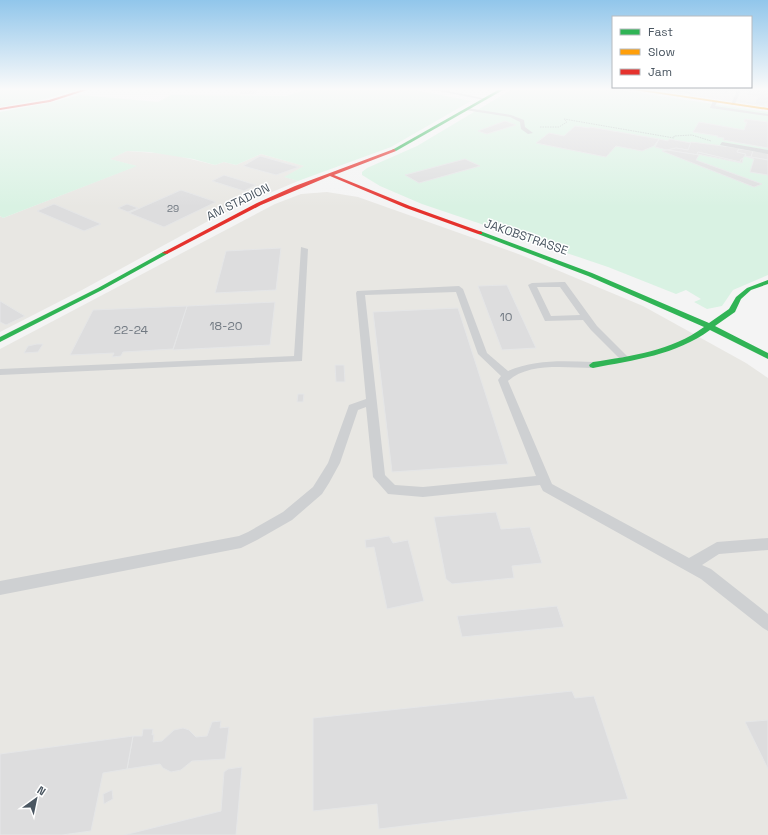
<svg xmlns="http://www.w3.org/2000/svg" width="768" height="835" font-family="'Space Grotesk',sans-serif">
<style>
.commercial{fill:#e8e7e3}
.green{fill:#d9f2e3}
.building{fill:#ddddde;stroke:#e5e6e7}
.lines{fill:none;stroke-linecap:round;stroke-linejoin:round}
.path{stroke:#bcc7c4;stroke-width:1;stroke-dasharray:1.5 1;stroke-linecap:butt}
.lane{fill:#ced0d2;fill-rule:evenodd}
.fast{fill:#30b455;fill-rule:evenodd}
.slow{fill:#ff9f0a;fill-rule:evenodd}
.jam{fill:#e5322d;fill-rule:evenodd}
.labels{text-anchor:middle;stroke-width:3;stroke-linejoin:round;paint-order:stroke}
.far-number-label{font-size:10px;fill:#707881}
.far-street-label{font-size:12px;fill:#4a5661;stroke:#fff}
.number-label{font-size:12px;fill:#707881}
</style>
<rect width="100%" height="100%" fill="#f4f4f4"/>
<!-- commercial -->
<g class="commercial">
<polygon points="655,90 768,90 768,107"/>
<polygon points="127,151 170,154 215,165 224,162 236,165 261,154 305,166 285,177 298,181 221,214 82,290 0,332 0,216 3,218 136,166 109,159"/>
<polygon points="327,192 358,197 521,255 643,306 746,363 768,378 768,835 0,835 0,349 275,204 301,194"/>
</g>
<!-- green -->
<g class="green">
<polygon points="0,90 75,90 45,99 0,107"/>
<polygon points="305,90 415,90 471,101 391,147 298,181 284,177 304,166 261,154 236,165 224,162 215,165 193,159 149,152 127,151 110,159 137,166 3,218 0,216 0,112 53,102 80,95 158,102 171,95 286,96"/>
<polygon points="511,90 619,90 768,112 768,275 733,290 722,306 707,309 694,302 701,299 686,290 676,294 608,267 422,204 380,186 362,175 362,172 367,168 417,146"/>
</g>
<!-- building -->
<g class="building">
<polygon points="254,90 257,93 241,94 240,91"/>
<polygon points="709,90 729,90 727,94"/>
<polygon points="749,90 768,90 768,105 765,104 765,106 739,102 740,100 755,103 758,97 747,95"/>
<polygon points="745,119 768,122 768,148 723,140 724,138 717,137 718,136 693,132 699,122 744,130 747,122 744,122"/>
<polygon points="505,121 516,125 487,134 478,131"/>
<polygon points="575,126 589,128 590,127 659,139 654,146 642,151 616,146 606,157 536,143 549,133 564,136"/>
<polygon points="659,139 668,141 669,139 691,143 688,150 676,148 667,150 655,147"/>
<polygon points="691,142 739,148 737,152 746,154 740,162 698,152 697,154 699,155 667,150 676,148 688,150"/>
<polygon points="739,149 747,150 753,151 751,157 745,156 746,154 737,152"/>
<polygon points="667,150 699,155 696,160 762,184 754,187 662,151"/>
<polygon points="753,151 768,153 768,160 751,157"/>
<polygon points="698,152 740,162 741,159 743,159 742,163 697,154"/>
<polygon points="260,156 299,167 276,175 243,166"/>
<polygon points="745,156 768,160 768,175 750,172 754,159"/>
<polygon points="465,159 480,166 419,183 405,175"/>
<polygon points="224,175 256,185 244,191 212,181"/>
<polygon points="181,190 216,202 164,227 129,213"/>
<polygon points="54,204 101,224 84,231 37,211"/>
<polygon points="127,204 138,208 128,212 118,208"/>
<polygon points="281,248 276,290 215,293 226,251"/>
<polygon points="507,285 536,348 502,350 478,286"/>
<polygon points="0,301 25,316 6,325 0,322"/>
<polygon points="275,302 270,345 173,350 187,306"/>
<polygon points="187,306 173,349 123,352 121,356 112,357 114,353 70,355 93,310"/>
<polygon points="458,308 508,464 392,472 373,312"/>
<polygon points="37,344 43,344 38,352 24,353 28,346"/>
<polygon points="335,365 344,365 345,382 336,382"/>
<polygon points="298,394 304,394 303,402 297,402"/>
<polygon points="496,512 501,529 530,527 542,563 512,566 514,578 452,584 446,579 434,517"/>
<polygon points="389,536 393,543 408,540 424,601 387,609 374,547 366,548 365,540"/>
<polygon points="557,606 564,627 462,637 457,616"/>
<polygon points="572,691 575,698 594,696 628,799 379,829 377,804 313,811 313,718"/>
<polygon points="768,720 768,769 745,722"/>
<polygon points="221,721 220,728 229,727 225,759 192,761 181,770 171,772 163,768 160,764 127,769 133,736 142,736 143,729 153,729 152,735 154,734 153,742 162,741 174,730 183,728 189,730 196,737 207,736 212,722"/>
<polygon points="133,736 127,769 103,773 91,831 62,835 0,835 0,754"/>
<polygon points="242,767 236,835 124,835 221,811 224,772 228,769"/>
<polygon points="112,790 113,799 104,804 103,794"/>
</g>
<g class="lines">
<!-- path -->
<polyline class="path" points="540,127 559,127 567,122 564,119 674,138 674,136 692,135 711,141"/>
<!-- lane -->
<g class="lane">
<polygon points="433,90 443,90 487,99 485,100"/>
<polygon points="672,90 683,90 693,93 691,94"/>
<polygon points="737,90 741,90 735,104 731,105"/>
<polygon points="713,101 717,102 715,106 768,114 768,116 710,108"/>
<polygon points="467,108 511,115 524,120 525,127 533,133 528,134 521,129 520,122 510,117 465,110"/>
<polygon points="722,142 768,150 768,154 720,145"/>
<polygon points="301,247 308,249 302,361 0,375 0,369 294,356"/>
<path d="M562 282H565L597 326 630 359 628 361H622L591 330 583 320 545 321 528 285 532 283ZM537 287H560L580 315 551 316Z"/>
<path d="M459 286 463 289 487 353 508 371C535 359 564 361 593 362L598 365 593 368C567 368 529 362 508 381L552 484 689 558 717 542 768 538V550L719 554 702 565 711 569 768 614V631L763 628 701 579 543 491 540 485 423 497 388 494 373 477 366 407 358 410 340 463 329 483 322 494 292 520 257 540 241 548 0 595V581L239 536 248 532 283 512 313 487 328 463 348 408 349 405 366 399 356 293 357 291ZM456 292 478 354 501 376 498 380 536 476 423 487 395 485 385 475 365 295Z"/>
</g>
<!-- fast -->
<g class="fast">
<polygon points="498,90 503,90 396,151 392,150"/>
<path d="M480 231 592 273 709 323 729 309 736 297 747 288 768 280V284L751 290 741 299 735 312 715 326 768 353V359L710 330C676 355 634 360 593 368L590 367 589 365 593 362C632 356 671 351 704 327L588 276 478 234V232Z"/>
<polygon points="165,251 168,253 167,254 102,290 0,342 0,337 98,288"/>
</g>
<!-- slow -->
<polygon class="slow" points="634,90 645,90 768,108 768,110"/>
<!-- jam -->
<g class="jam">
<polygon points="81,90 87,90 50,102 0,110 0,108 49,100"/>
<polygon points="394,149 396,151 334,175 410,206 482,232 482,234 478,234 406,208 330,176 261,205 167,254 162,253 257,203 295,186"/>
</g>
</g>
<!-- sky -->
<linearGradient id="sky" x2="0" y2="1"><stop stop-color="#91c6eb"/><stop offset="0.43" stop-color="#fafafa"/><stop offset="1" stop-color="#fafafa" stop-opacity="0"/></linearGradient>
<rect width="768" height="207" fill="url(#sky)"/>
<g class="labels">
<!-- far-number labels -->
<g class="far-number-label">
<text x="173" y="212">29</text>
</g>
<!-- far-street labels -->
<g class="far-street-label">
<text transform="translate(238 202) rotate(-26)" y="4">AM STADION</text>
<text transform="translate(526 237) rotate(19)" y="4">JAKOBSTRASSE</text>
</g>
<!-- number labels -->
<g class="number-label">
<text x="506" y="321">10</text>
<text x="226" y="330">18-20</text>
<text x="131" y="334">22-24</text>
</g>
</g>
<!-- legend -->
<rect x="612" y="16" width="140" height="72" fill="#ffffff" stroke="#b7bbc0"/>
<rect x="620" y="29" width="20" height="6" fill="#30b455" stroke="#b7bbc0"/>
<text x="648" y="36" font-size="12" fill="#4a5661">Fast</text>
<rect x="620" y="49" width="20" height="6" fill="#ff9f0a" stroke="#b7bbc0"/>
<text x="648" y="56" font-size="12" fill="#4a5661">Slow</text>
<rect x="620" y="69" width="20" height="6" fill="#e5322d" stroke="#b7bbc0"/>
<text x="648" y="76" font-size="12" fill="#4a5661">Jam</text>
<!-- north arrow -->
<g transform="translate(36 799) rotate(33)" stroke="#ffffff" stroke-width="3" paint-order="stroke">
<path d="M0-3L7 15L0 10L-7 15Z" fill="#4a5661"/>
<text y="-6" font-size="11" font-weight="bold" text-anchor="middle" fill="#4a5661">N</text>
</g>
</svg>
